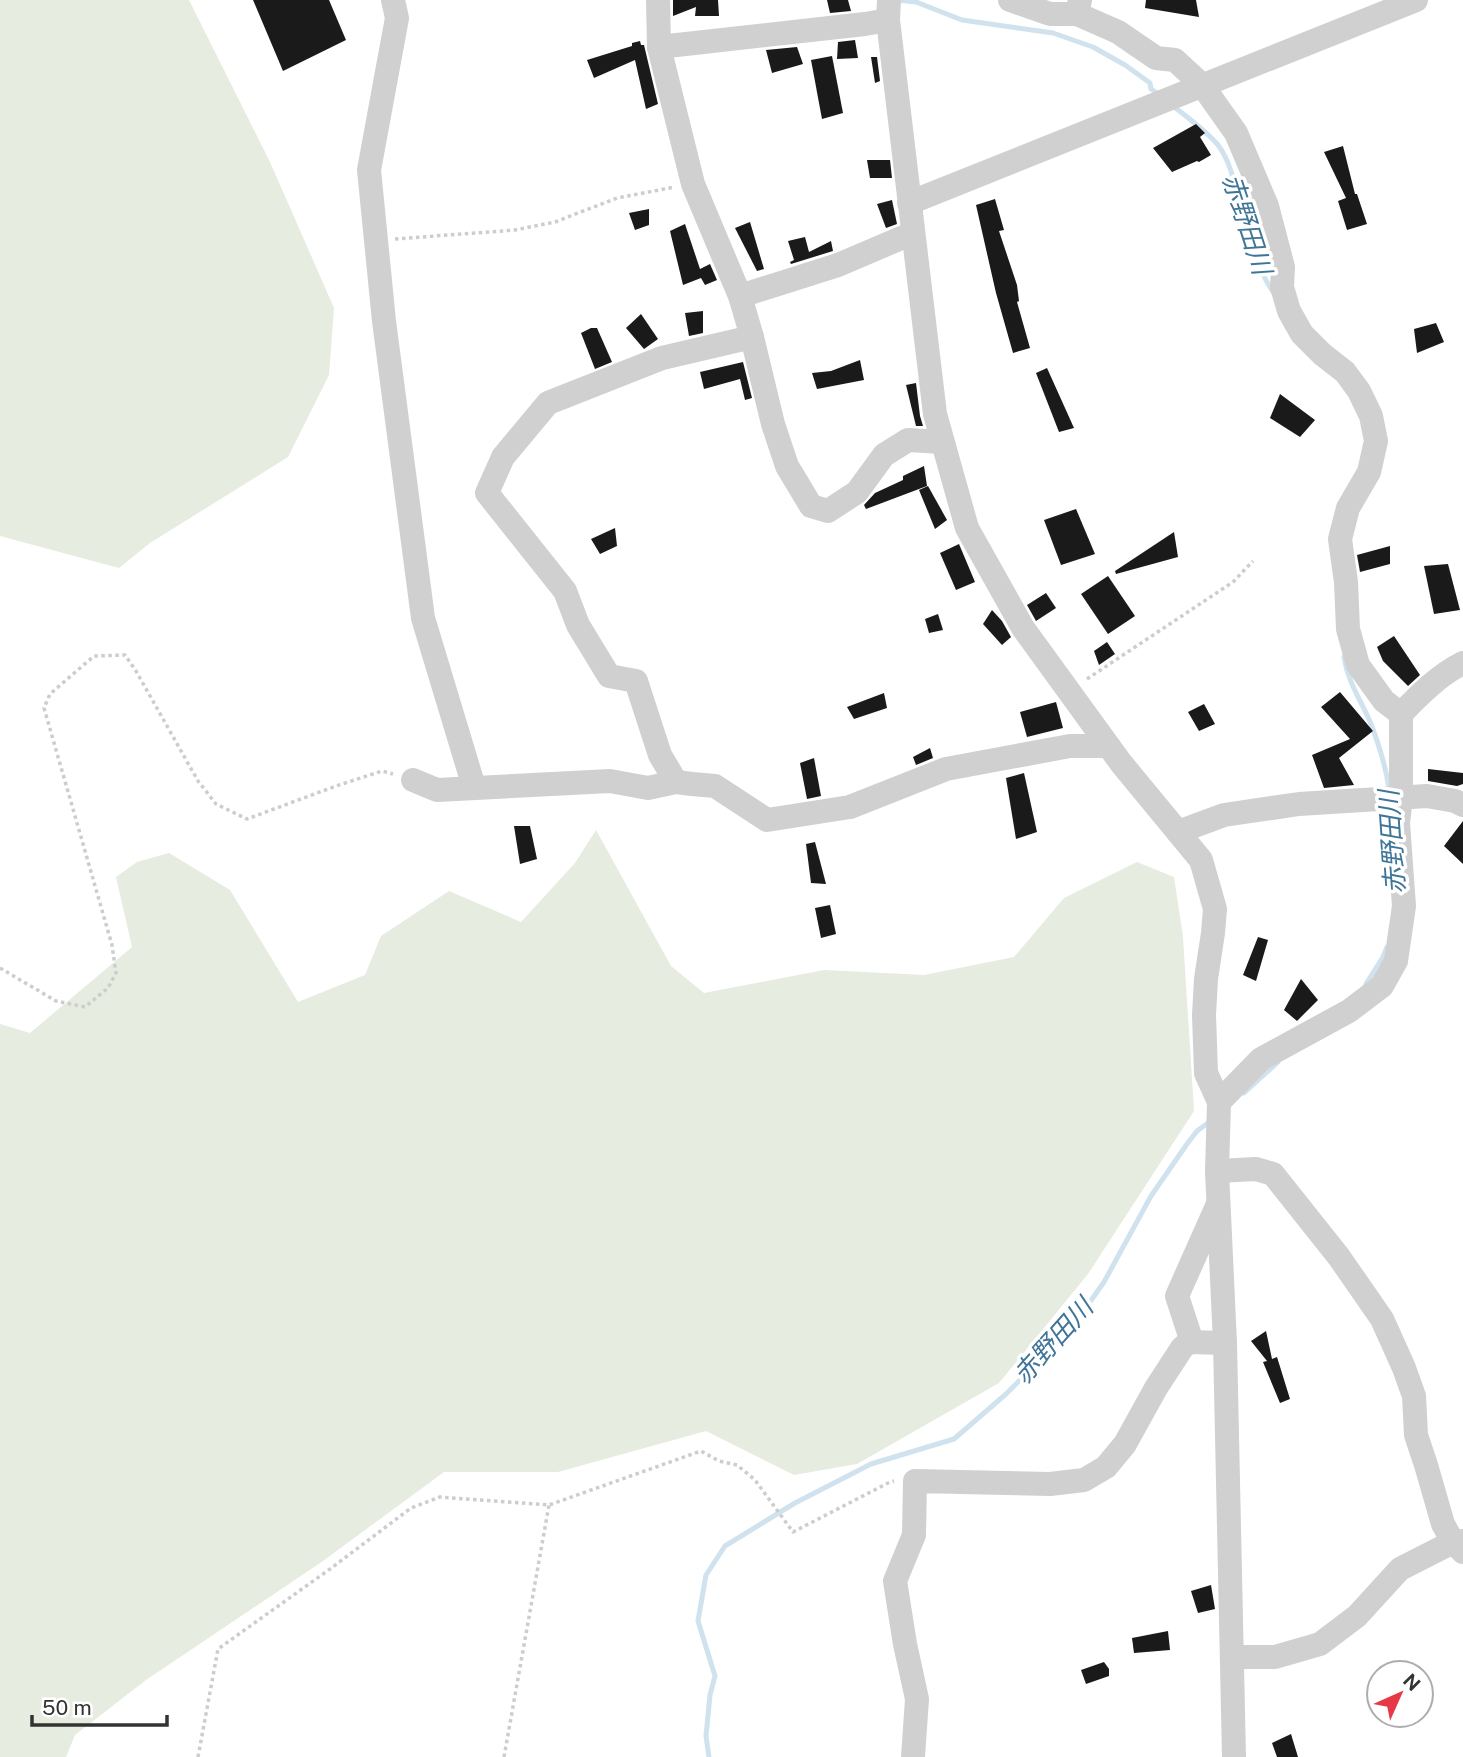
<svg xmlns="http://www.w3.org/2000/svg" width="1463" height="1757" font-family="'Public Sans','Noto Sans JP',sans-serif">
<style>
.green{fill:#e6ecdf}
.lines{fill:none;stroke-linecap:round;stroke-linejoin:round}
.stream{stroke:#cfe2ee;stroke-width:5}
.building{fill:#1a1a1a}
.path{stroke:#cdcdcd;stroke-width:3.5;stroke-dasharray:3.5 3.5;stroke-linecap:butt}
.minor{stroke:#d0d0d0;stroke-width:24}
.labels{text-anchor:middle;stroke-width:7;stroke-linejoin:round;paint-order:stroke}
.water-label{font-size:26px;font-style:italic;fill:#3f7597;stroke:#fff}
</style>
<rect width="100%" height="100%" fill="#fff"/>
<!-- green -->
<g class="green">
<polygon points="0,0 189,0 270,162 334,308 329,375 288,457 150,543 119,568 0,536"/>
<polygon points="596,830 671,966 704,993 824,970 924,975 1014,957 1064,898 1137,862 1174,877 1183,937 1194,1111 1088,1274 999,1383 857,1464 794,1475 706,1431 558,1472 444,1472 323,1561 146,1680 75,1735 66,1757 0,1757 0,1024 30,1033 132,947 116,877 137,862 169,853 230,890 298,1002 365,975 381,936 449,891 521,922 575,863"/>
</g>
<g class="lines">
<!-- stream -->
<g class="stream">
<polyline points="897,0 916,2 962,20 1053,33 1093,47 1125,65 1150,83 1151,89 1160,95"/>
<path d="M1173 106C1188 118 1205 130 1218 145 1231 162 1235 186 1240 206 1248 236 1256 266 1273 292"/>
<path d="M1344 657C1348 683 1361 700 1371 724 1379 745 1386 767 1389 789"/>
<polyline points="1366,984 1383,957 1387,947"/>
<polyline points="1244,1093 1278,1062"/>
<polyline points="709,1757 706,1736 710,1695 715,1676 698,1621 706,1575 725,1546 795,1503 871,1464 954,1439 1006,1394 1071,1329 1104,1282 1151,1196 1187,1144 1197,1131 1212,1120"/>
</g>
</g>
<!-- building -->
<g class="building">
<polygon points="253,0 329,0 346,40 283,71"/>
<polygon points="673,0 718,0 719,16 695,16 696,7 673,16"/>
<polygon points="827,0 848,0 851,11 830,13"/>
<polygon points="1146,0 1196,0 1199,17 1145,8"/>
<polygon points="855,40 858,58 837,59 838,42"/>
<polygon points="640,41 641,45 644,45 658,104 646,109 635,60 594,78 587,60 632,46 632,43"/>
<polygon points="797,47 803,64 772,73 766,50"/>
<polygon points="832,56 843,113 822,119 811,60"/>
<polygon points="871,57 877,57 880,81 875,83"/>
<polygon points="1196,124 1205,133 1200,137 1211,155 1199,162 1197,161 1172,172 1153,148"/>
<polygon points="1343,146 1355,194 1357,194 1367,224 1347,230 1338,201 1346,198 1324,152"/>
<polygon points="867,160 890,160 892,178 870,178"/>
<polygon points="995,199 1004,230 999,231 1017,285 1019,301 1017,302 1030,348 1013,353 996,293 976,205"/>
<polygon points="892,200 897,224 886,228 877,204"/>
<polygon points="649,209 649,225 635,230 629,213"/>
<polygon points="750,222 764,269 757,271 735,228"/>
<polygon points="685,224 700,269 710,264 717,280 705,285 701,278 683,285 670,231"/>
<polygon points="805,237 809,252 831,241 833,251 791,264 790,262 794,260 788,241"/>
<polygon points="703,311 703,333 689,336 685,313"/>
<polygon points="641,314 658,339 644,349 626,328"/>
<polygon points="1436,323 1444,342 1417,353 1414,329"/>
<polygon points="591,328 597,328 612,362 595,369 581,333"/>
<polygon points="860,360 864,380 817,389 812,373 831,371"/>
<polygon points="743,362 752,398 745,400 740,379 704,389 700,372"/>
<polygon points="1047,368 1074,428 1059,432 1036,373"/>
<polygon points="916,383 920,416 923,426 916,426 906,385"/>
<polygon points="1280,394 1315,420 1300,437 1270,418"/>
<polygon points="924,466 927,486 866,509 864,505 875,493 903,480 903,476"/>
<polygon points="928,486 947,520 935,529 919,490"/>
<polygon points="1076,509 1095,554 1061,565 1044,520"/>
<polygon points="615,528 617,546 600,554 591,539"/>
<polygon points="1174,532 1178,557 1116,574 1115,571"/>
<polygon points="959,544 975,582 956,590 940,553"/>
<polygon points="1390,546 1390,564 1360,572 1357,555"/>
<polygon points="1448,564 1460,610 1434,614 1424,566"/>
<polygon points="1108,576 1135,616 1108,634 1081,594"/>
<polygon points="1046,593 1056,608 1036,621 1027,605"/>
<polygon points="992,610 1002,621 1011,637 1002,645 983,624"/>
<polygon points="938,614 943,630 929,633 925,619"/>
<polygon points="1394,636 1420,675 1408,686 1383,661 1377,647"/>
<polygon points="1107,642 1115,654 1099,665 1094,651"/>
<polygon points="1340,692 1373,731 1339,758 1354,785 1324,788 1312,755 1350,739 1321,707"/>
<polygon points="884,693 887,708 854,719 847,707"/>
<polygon points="1056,702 1063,728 1027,737 1020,712"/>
<polygon points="1204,704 1215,724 1199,731 1188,712"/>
<polygon points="930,748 933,758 916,765 913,757"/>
<polygon points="814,758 821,796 807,799 800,763"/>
<polygon points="1428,769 1463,773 1463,784 1457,786 1428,781"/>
<polygon points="1024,773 1037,832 1016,839 1006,778"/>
<polygon points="1463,821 1463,864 1444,846"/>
<polygon points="514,826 530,826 537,859 520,864"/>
<polygon points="815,842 826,884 811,883 806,844"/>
<polygon points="830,905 836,934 821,938 815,908"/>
<polygon points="1258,937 1268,940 1256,981 1243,975"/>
<polygon points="1301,979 1318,1000 1297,1021 1284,1010"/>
<polygon points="1266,1331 1272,1359 1277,1357 1290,1399 1280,1403 1263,1362 1267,1361 1251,1341"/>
<polygon points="1211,1585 1215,1609 1198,1613 1191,1591"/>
<polygon points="1168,1631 1170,1650 1134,1653 1132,1638"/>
<polygon points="1104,1662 1109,1669 1109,1676 1086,1684 1081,1670"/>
<polygon points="1291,1734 1298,1757 1277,1757 1272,1743"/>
</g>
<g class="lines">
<!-- path -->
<g class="path">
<polyline points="395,239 515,230 555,222 617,198 675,187"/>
<polyline points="1087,679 1233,582 1253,561"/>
<polyline points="0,968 56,1001 85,1007 108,988 116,973 112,945 44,708 50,694 94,656 125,655 136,671 198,781 216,804 247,819 336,786 382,771 393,774"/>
<polyline points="198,1757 218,1649 330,1569 411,1508 440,1497 549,1505 701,1451 719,1461 737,1465 755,1480 793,1532 890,1482 894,1481"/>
<polyline points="504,1757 549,1505"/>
</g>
<!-- minor -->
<g class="minor">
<polyline points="393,0 397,18 369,170 384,321 423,618 474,787"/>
<polyline points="658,0 659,47 693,184 740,296 752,337 662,358 548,403 503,457 487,493 565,591 578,625 609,676 636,681 660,755 676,782"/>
<polyline points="889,0 888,20 935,414 967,528 1023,628 1121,763 1201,860 1215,909 1213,933 1206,979 1204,1015 1206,1073 1219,1102 1217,1171 1225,1343 1234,1757"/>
<polyline points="1010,0 1050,14 1077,14"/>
<polyline points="1080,0 1077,14 1118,32 1156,58 1175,60 1202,85 1236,133 1267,206 1283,267 1282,287 1289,311 1302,334 1322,354 1345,372 1359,391 1371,416 1376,441 1369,472 1348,508 1340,539 1346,582 1348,629 1358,665 1384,701 1401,714"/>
<polyline points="659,47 865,24 888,20"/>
<polyline points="909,203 1416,0"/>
<polyline points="740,296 838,265 913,233"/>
<polyline points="752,337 773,424 787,466 811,506 828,511 857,492 884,455 908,440 942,442"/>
<polyline points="413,780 437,790 610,781 648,788 676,782 692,784 715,786 767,820 850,807 946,769 1070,746 1108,746"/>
<polyline points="1178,832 1224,815 1299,804 1427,796 1455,801 1463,805"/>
<path d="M1219 1102 1261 1059 1349 1011 1382 986 1396 961 1404 906 1398 823 1401 797V714C1419 695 1439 675 1463 663"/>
<polyline points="1217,1171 1256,1169 1273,1174 1339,1257 1382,1319 1404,1368 1414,1396 1416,1435 1426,1465 1443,1524 1453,1542 1463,1552"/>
<polyline points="1192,1342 1177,1296 1217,1206"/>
<polyline points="1232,1657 1275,1657 1320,1644 1357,1616 1400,1569 1453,1542 1463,1541"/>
<polyline points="913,1757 917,1699 905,1644 895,1581 914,1535 915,1481 1050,1484 1084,1480 1106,1467 1125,1444 1156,1388 1182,1348 1189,1342 1225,1343"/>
</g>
</g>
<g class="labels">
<!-- water labels -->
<g class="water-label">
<text transform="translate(1247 224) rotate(72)" y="9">赤野田川</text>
<text transform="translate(1392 842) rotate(-94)" y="9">赤野田川</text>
<text transform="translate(1053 1341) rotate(-48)" y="9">赤野田川</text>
</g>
</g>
<!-- north arrow -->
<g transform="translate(1400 1694) rotate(45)"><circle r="33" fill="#ffffff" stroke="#adadad" stroke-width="2"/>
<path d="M0-5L12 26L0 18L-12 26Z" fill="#e63946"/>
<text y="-10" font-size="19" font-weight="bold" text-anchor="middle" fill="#333333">N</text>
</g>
<!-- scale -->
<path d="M32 1715v10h135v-10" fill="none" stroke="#333333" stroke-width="3.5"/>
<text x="42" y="1715" font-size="21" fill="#333333" stroke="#ffffff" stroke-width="5" paint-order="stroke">50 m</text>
</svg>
